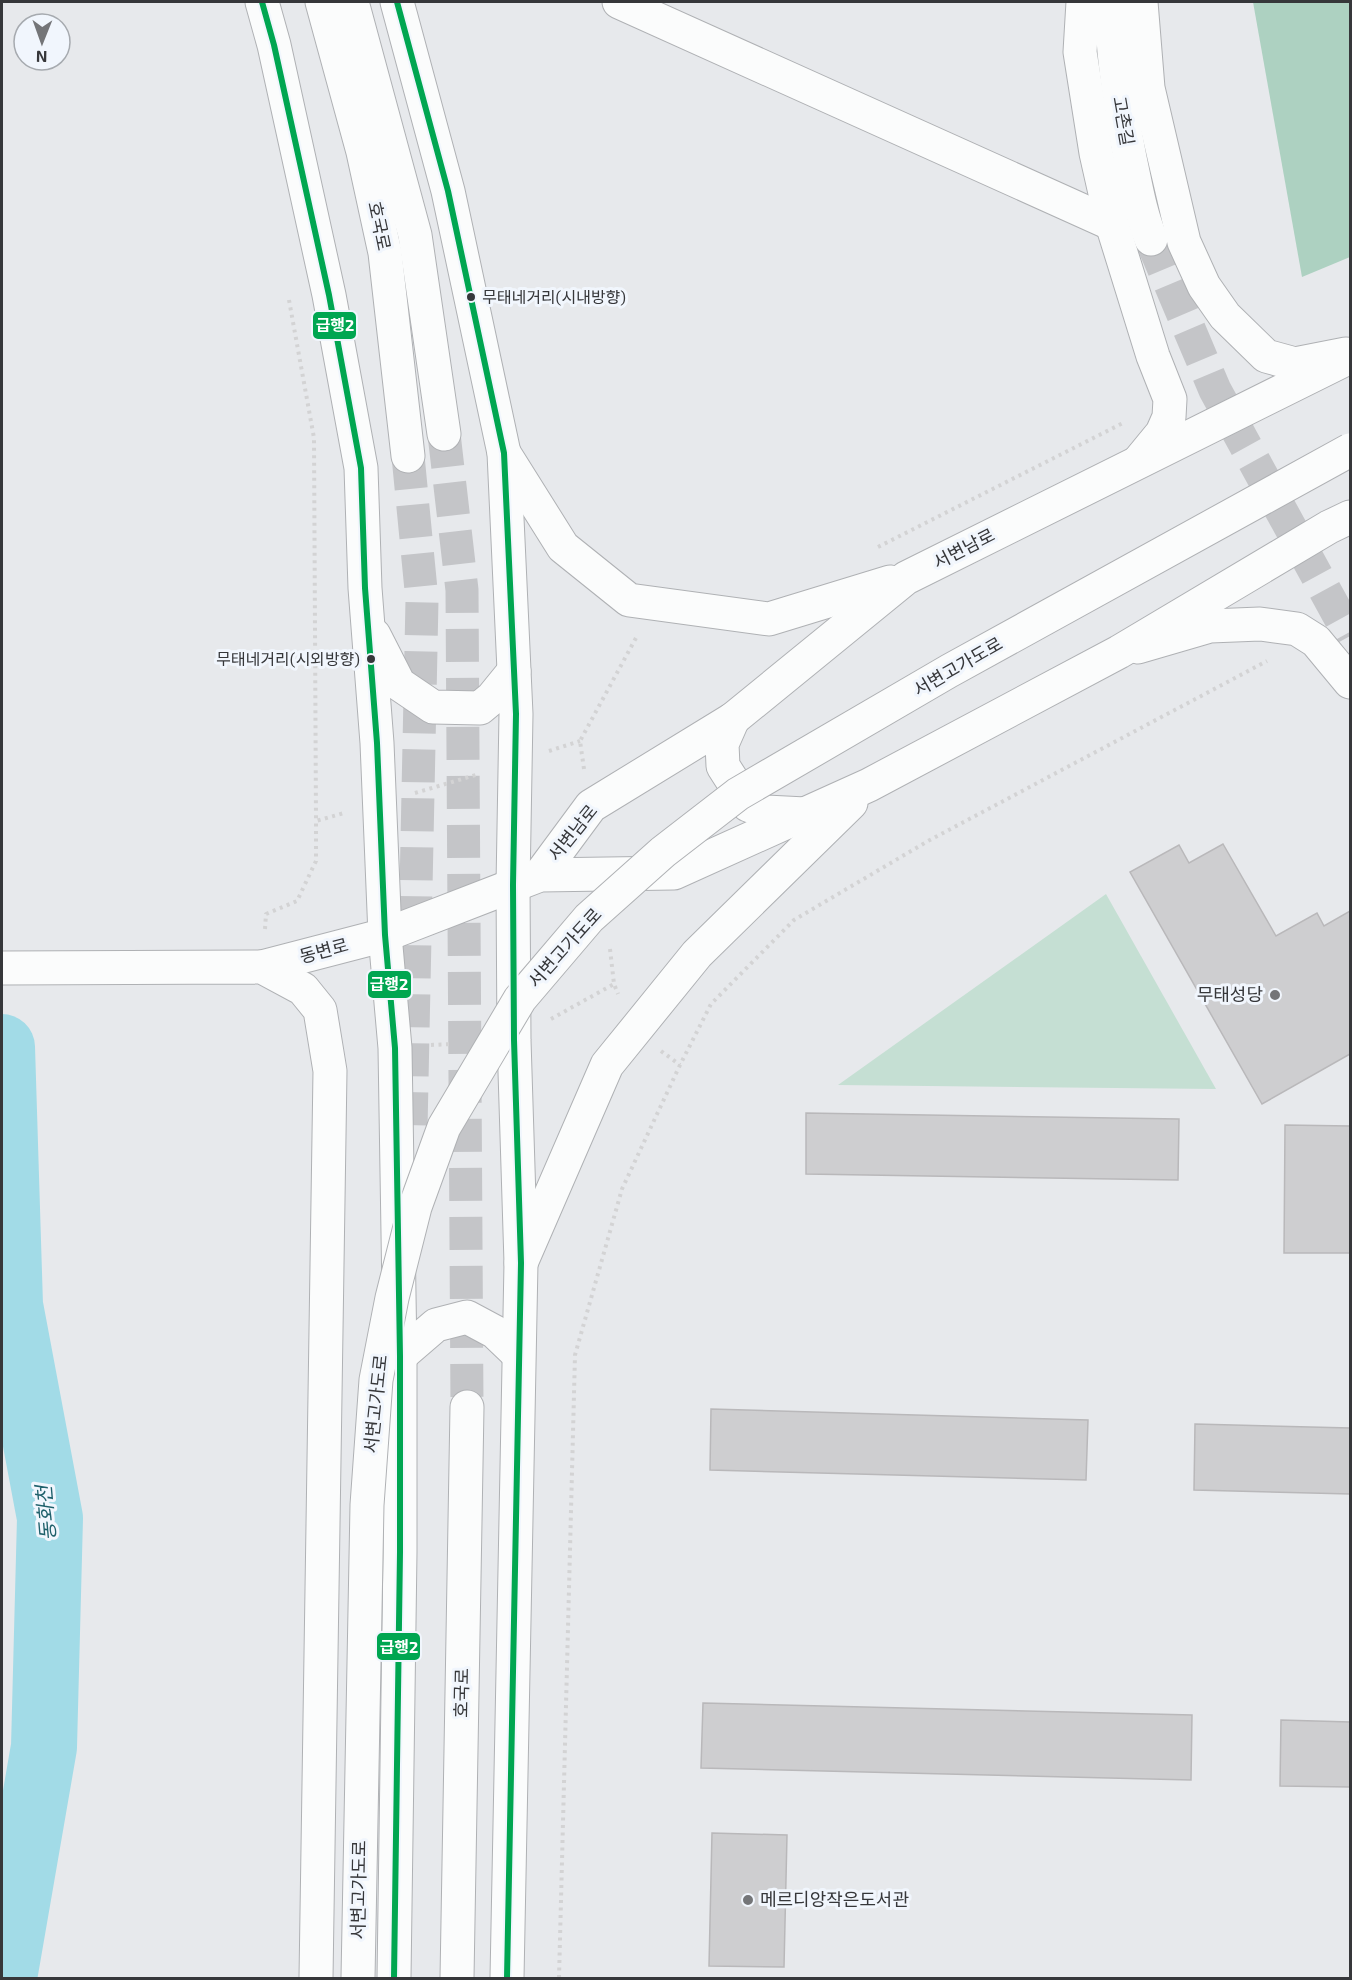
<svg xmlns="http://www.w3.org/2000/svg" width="1352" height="1980" font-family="'Exo 2','Noto Sans KR',sans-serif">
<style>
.green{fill:#c5dfd3}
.forest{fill:#add1c1}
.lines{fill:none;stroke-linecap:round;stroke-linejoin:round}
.river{stroke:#a2dbe7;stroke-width:66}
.building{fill:#ceced0;stroke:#b9b8ba;stroke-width:1.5}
.minor-tunnel{stroke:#c4c5c8;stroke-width:33;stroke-dasharray:33 16;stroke-linecap:butt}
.major-tunnel{stroke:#c4c5c8;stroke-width:33;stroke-dasharray:33 16;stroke-linecap:butt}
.minor-casing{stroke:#afb1b4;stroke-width:35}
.major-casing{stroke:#afb1b4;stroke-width:35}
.highway-casing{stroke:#afb1b4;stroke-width:35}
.path{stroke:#d3d3d4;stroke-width:4;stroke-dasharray:3 4.5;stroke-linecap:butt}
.minor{stroke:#fbfcfc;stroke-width:33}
.major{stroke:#fbfcfc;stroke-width:33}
.highway{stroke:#fbfcfc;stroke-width:33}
.highway-bridge-casing{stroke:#afb1b4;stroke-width:35;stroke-linecap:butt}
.highway-bridge{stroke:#fbfcfc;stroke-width:33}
.bus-1-casing{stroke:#f1f6fd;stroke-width:10}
.bus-1{stroke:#00a651;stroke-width:6}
.bus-dot{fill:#36373a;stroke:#f1f6fd;stroke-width:2}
.poi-dot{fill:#747578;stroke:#f1f6fd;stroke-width:2}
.labels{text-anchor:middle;stroke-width:6;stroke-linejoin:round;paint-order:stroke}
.bus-label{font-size:16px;fill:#36373a;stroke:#f1f6fd;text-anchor:start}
.street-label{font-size:18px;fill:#36373a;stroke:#f1f6fd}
.poi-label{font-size:18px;fill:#36373a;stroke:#f1f6fd;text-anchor:end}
.water-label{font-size:20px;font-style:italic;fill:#1e606b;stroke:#f1f6fd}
.line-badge{stroke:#f1f6fd;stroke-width:2}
.badge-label{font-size:16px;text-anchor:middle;font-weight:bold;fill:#fff}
</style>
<rect width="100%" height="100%" fill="#e7e9ec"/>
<!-- green -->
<polygon class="green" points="1106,894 1216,1089 838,1085"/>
<!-- forest -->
<polygon class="forest" points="1253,2 1350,2 1350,257 1302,277"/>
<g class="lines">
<!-- river -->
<polyline class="river" points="2,1047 10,1305 50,1518 44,1747 4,1978"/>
</g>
<!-- building -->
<g class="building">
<polygon points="1223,844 1276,936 1317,913 1324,926 1350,911 1350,1054 1262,1104 1130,872 1179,845 1189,863"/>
<polygon points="806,1113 1179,1119 1178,1180 806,1174"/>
<polygon points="1285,1125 1350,1126 1350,1253 1284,1253"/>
<polygon points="711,1409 1088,1420 1086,1480 710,1470"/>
<polygon points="1195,1424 1350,1428 1350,1494 1194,1490"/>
<polygon points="703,1703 1192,1715 1191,1780 701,1768"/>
<polygon points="1281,1720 1350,1722 1350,1787 1280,1786"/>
<polygon points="712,1833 787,1835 784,1967 709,1966"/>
</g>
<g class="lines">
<!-- minor-tunnel -->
<polyline class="minor-tunnel" points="1151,239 1215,390 1350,636"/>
<!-- major-tunnel -->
<g class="major-tunnel">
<polyline points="444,434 462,590 467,1407"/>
<polyline points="408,456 422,600 411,1129"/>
</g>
<defs>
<g id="minor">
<polyline points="619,2 1112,224"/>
<polyline points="1083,2 1080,52 1096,153 1112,224 1153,356 1170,399 1169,417 1162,433 1139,461"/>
<path d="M1111 2C1112 55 1120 106 1130 158 1136 186 1140 212 1151 239"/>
<polyline points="1141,2 1148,88 1184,242 1204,286 1225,316 1266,356 1295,364 1346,354"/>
<polyline points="1138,647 1210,626 1260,624 1297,629 1316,641 1350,682"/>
</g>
<g id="major">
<polyline points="262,2 274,45 329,295 361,468 365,588 377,743 385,935 395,1048 400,1356 400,1552 394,1978"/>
<polyline points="322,2 363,152 385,253 408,456"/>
<polyline points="352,2 415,235 444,434"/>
<polyline points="397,2 448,191 504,453 516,714 513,885 514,1040 521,1263 507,1978"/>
<polyline points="374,635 399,684 433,707 480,708 492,698 514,671"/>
<polyline points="262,967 385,935"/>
<polyline points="2,968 262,967 303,989 320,1010 330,1071 316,1978"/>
<polyline points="400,1356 436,1325 467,1317 495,1332 518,1354"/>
<polyline points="457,1978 467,1407"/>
</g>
<g id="highway">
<polyline points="504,453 563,547 629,600 769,619 890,582"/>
<polyline points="733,719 722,744 723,766 748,805 766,812 805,814"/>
<polyline points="540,875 591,806 733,719 906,578 1350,357"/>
<polyline points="385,935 540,875 674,873 869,785 1119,652 1329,527 1350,517"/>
<polyline points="521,1263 607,1065 697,954 851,803"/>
</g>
</defs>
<!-- minor casing -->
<use href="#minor" class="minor-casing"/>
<!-- major casing -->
<use href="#major" class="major-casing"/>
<!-- highway casing -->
<use href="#highway" class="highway-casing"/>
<!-- path -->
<g class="path">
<polyline points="289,300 314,438 316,821 344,813"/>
<polyline points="878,547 1123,423"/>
<polyline points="549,751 580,741"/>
<polyline points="584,769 580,741 637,636"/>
<polyline points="415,793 479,774"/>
<polyline points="265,929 266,914 297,901 316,861 316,821"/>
<polyline points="610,949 614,984 618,994"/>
<polyline points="551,1019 614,984"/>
<polyline points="431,1045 453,1044"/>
<polyline points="661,1051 680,1065"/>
<polyline points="559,1978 575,1355 622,1189 680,1065 711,1004 794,920 928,841 1267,661"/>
</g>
<!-- minor -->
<use href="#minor" class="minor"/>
<!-- major -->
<use href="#major" class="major"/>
<!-- highway -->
<use href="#highway" class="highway"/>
<defs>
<polyline id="highway-bridge" points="358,1978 367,1505 376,1380 392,1298 415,1207 444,1127 520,999 589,918 663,852 738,794 949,671 1350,450"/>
</defs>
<!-- highway-bridge casing -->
<use href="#highway-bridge" class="highway-bridge-casing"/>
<!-- highway-bridge -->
<use href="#highway-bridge" class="highway-bridge"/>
<defs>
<g id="bus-1">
<polyline points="262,2 274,45 329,295 361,468 365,588 377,743 385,935 395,1048 400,1356 400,1552 394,1978"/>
<polyline points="397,2 448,191 504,453 516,714 513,885 514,1040 521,1263 507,1978"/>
</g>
</defs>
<!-- bus-1 casing -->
<use href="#bus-1" class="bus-1-casing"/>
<!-- bus-1 -->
<use href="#bus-1" class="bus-1"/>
</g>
<!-- markers -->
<g class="bus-dot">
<circle cx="471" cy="297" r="5"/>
<circle cx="371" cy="659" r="5"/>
</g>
<g class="poi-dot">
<circle cx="1275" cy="995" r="6"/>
<circle cx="748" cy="1900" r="6"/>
</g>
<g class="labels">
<!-- bus labels -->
<g class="bus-label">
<text x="482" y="303">무태네거리(시내방향)</text>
<text x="360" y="665" text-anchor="end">무태네거리(시외방향)</text>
</g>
<!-- street labels -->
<g class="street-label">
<text transform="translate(1123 121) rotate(80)" y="6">고촌길</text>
<text transform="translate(379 226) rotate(78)" y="6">호국로</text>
<text transform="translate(964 549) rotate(-27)" y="6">서변남로</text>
<text transform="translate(958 667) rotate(-30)" y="6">서변고가도로</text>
<text transform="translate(573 833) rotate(-51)" y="6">서변남로</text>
<text transform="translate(565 948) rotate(-48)" y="6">서변고가도로</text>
<text transform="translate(324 951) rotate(-15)" y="6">동변로</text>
<text transform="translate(376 1404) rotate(-84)" y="6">서변고가도로</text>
<text transform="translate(462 1693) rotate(-89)" y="6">호국로</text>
<text transform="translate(359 1890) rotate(-89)" y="6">서변고가도로</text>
</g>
<!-- poi labels -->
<g class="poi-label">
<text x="1263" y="1001">무태성당</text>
<text x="760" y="1906" text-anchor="start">메르디앙작은도서관</text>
</g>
<!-- water labels -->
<g class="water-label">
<text transform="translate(46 1513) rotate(-95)" y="7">동화천</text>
</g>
</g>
<g class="line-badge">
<rect x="312" y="311" width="45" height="29" rx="6" fill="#00a651"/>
<rect x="367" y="970" width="45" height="29" rx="6" fill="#00a651"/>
<rect x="376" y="1632" width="45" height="29" rx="6" fill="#00a651"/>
</g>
<g class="badge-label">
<text x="335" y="331">급행2</text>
<text x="389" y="990">급행2</text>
<text x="399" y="1653">급행2</text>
</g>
<!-- border -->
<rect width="1352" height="1980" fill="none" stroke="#36373a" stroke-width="6"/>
<!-- north arrow -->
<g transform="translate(42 42) rotate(181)"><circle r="28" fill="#f1f6fd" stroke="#a6aaaf" stroke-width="1.5"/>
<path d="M0-4.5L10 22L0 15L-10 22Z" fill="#747578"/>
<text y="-9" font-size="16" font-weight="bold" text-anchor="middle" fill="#36373a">N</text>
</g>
</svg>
